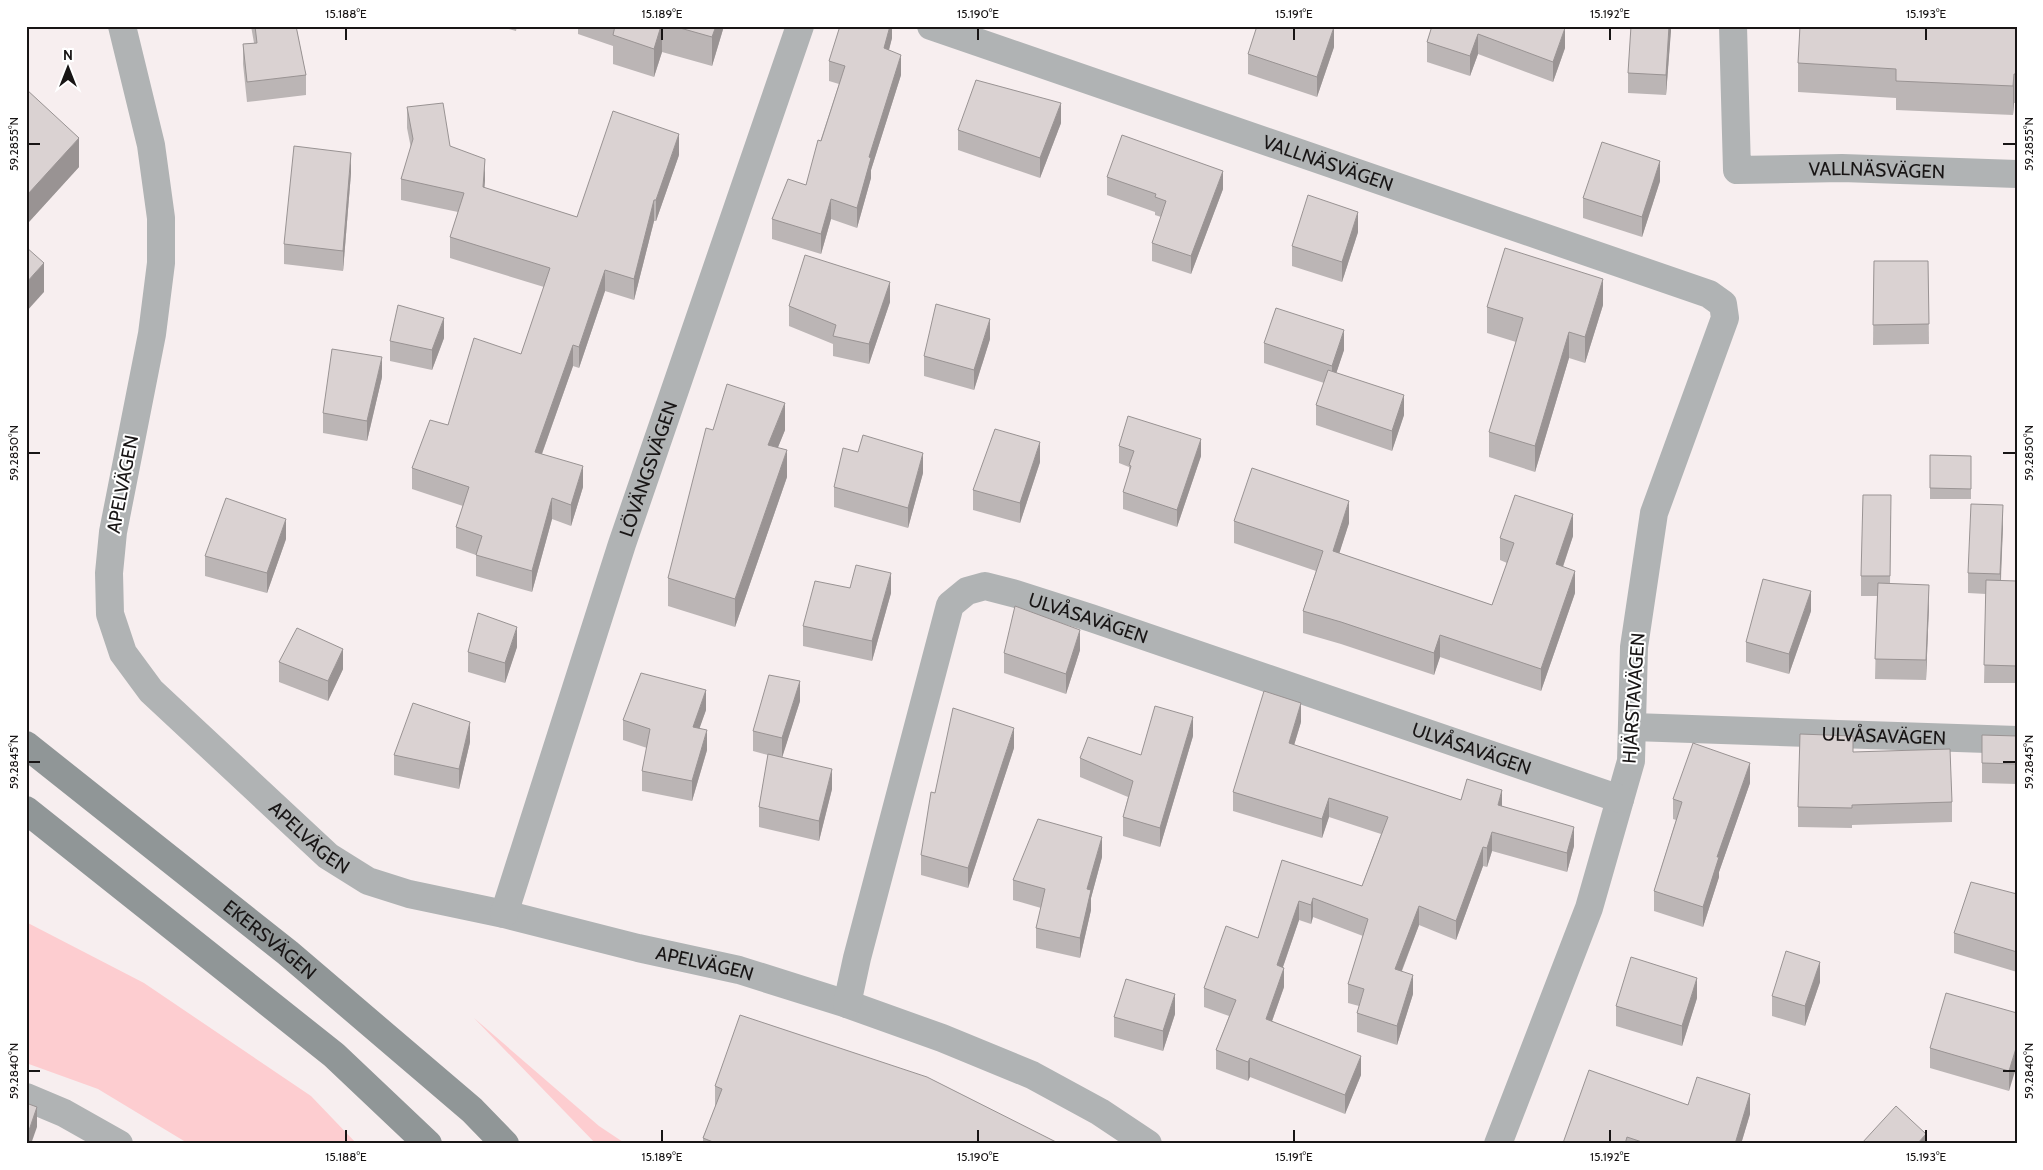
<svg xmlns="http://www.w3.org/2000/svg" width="2043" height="1170" font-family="Cabin,sans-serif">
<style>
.green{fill:#fdcdd0}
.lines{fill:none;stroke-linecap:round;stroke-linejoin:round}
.minor{stroke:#b0b3b4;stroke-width:28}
.secondary{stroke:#909697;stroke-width:28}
.wall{fill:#bbb5b5}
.shaded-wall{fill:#999393}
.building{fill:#dad2d2;stroke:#999393}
.ticks{fill:none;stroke:#181515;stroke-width:2}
.labels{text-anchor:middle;stroke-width:4;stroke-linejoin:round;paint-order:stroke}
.street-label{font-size:19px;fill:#181515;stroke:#fff}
.neatline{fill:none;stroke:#181515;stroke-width:2}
.ticks-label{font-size:12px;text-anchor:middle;fill:#181515}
</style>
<rect width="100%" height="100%" fill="#f7eeef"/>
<!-- green -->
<g class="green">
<polygon points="26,922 144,983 311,1096 357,1144 189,1144 98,1089 26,1063"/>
<polygon points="474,1018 599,1126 626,1144 596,1144"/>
</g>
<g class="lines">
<!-- minor -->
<g class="minor">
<path id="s1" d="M122 26 151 145 161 218V263L152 334 113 532 109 573 110 614 123 653 151 691 328 856 368 881 409 894 504 914 638 948 739 970 847 1004 942 1038 1032 1075 1100 1112 1148 1144"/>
<path id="s2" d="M931 26 1709 294 1723 304 1725 318 1654 513 1634 647 1631 761 1589 908 1498 1144"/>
<path id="s3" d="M1733 26 1737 170 1842 168 2017 174"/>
<path id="s4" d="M1633 727 2017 740"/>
<path id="s5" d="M504 914 622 544 800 26"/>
<path id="s6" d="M847 1004 857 958 950 605 967 591 985 586 1016 594 1091 618 1620 799"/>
<polyline points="26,1097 64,1113 119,1144"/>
</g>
<!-- secondary -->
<g class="secondary">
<path id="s7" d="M26 745 288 953 472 1110 505 1144"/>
<polyline points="26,810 334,1055 428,1144"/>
</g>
</g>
<!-- wall -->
<g class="wall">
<polygon points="251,26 296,26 306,75 306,95 247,102 243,64 243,44 254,43"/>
<polygon points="498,26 517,26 516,31"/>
<polygon points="578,26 724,26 712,66 662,52 654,77 613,64 613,46 578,34"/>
<polygon points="892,26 892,38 889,50 901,75 871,170 871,178 857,228 831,219 821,254 772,239 772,219 806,185 839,84 829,81 829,61"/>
<polygon points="1432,26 1565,48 1553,82 1478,54 1470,76 1427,62 1427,42"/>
<polygon points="1671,26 1666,95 1628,93 1628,73"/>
<polygon points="2017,26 2017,103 2014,103 2013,115 1896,110 1896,98 1798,92 1798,63"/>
<polygon points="1334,47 1317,97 1248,74 1248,54"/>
<polygon points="26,89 79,167 28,223 26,221"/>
<polygon points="407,107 485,180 484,188 577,217 679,155 656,221 654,221 634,300 605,291 579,368 573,366 542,454 583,487 571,526 552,519 532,592 476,576 476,555 456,548 456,527 463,506 412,489 412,468 448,425 521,354 544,287 450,258 450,237 458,212 401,200 401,179 411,148 407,128"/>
<polygon points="1061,123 1040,178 958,150 958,130"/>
<polygon points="351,173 343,271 284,264 284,244"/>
<polygon points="1107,177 1223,189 1191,274 1152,261 1152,243 1161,217 1155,215 1155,212 1107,195"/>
<polygon points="1660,181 1642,237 1583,218 1583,198"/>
<polygon points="1358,232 1342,282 1292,266 1292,246"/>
<polygon points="1874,261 1928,261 1929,344 1873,345"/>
<polygon points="890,302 869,364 833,356 833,344 789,326 789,306"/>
<polygon points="1603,305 1585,363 1569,358 1535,472 1489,457 1489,432 1516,342 1487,333 1487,307"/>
<polygon points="444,338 432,370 390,361 390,341"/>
<polygon points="990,339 974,390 924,376 924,356"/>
<polygon points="1264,343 1344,350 1336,373 1404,415 1392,451 1316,425 1316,405 1324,383 1264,363"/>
<polygon points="382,377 367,441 323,433 323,413"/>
<polygon points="713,430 785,430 778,447 787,477 735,627 668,606 668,578"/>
<polygon points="1119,446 1201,456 1177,527 1123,509 1123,492 1129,473 1129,467 1119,463"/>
<polygon points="1930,455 1971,456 1971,499 1930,499"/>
<polygon points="1040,462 1020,523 973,510 973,490"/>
<polygon points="923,473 908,528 834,507 834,487"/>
<polygon points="1891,515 1890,584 1929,605 1926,680 1875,679 1877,596 1861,596 1861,576"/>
<polygon points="1234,521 1349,523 1339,553 1492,605 1507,563 1500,560 1500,538 1573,536 1563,567 1575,593 1541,691 1440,657 1434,675 1341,644 1303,633 1303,611 1316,571 1234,543"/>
<polygon points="2003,525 2001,581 2017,581 2017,683 1984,683 1986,594 1968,593 1968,573"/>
<polygon points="286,539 267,593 205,576 205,556"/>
<polygon points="850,588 891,593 872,661 803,646 803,626"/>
<polygon points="1811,611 1789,674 1746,662 1746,642"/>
<polygon points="517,647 505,683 468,672 468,652"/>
<polygon points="1080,650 1066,694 1004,673 1004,653"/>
<polygon points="279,662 343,669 328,701 279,682"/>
<polygon points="800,701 782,757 832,789 819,841 759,827 759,807 768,755 753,751 753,731"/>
<polygon points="706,710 699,728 707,750 692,801 642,791 642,771 647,748 623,740 623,720"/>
<polygon points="1301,722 1294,745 1461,800 1502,806 1574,846 1567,872 1492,851 1487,867 1483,866 1456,940 1419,925 1402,971 1413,994 1397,1045 1357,1032 1357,1013 1359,1006 1348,1003 1348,984 1363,936 1313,917 1311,924 1299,920 1283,967 1284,987 1272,1021 1361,1075 1345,1114 1250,1077 1248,1081 1216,1069 1216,1050 1229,1016 1204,1007 1204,988 1258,938 1282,860 1362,886 1381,834 1329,817 1322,838 1233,811 1233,792"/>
<polygon points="1982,735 2017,736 2017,784 1982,783"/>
<polygon points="1193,736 1160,847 1123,836 1123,817 1128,797 1080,777 1080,758 1141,755"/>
<polygon points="470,742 459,789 394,775 394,755"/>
<polygon points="1014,748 968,888 921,875 921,855 935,793"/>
<polygon points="1853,752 1952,802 1952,822 1852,825 1852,828 1798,827 1798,807"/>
<polygon points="1750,783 1719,872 1719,877 1703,927 1654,911 1654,891 1676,820 1673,819 1673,799"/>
<polygon points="1102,857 1091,898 1091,910 1080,958 1036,948 1036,928 1041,908 1013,900 1013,880"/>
<polygon points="2017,894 2017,972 1954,953 1954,933"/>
<polygon points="1820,982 1805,1026 1772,1016 1772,996"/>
<polygon points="1697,998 1682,1046 1616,1026 1616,1006"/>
<polygon points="2017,1013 2009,1091 1930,1068 1930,1048"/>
<polygon points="1175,1014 1163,1051 1114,1037 1114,1017"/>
<polygon points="715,1086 1060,1144 703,1144 703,1138 715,1108"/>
<polygon points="1688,1105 1750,1114 1741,1144 1563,1144 1563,1143"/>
</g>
<!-- shaded-wall -->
<g class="shaded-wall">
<polygon points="661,26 662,26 662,52 654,77 654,49"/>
<polygon points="716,26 724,26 712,66 712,37"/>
<polygon points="890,26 892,26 892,38 884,68 884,48"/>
<polygon points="1669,26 1671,26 1671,31 1666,95 1666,75"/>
<polygon points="1334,27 1334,47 1317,97 1317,77"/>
<polygon points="1565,28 1565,48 1553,82 1553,62"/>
<polygon points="1478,34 1478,54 1470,76 1470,56"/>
<polygon points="901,55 901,75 871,170 871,178 857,228 857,208 869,157"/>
<polygon points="2014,74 2014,103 2013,115 2013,86"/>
<polygon points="1061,103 1061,123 1040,178 1040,158"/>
<polygon points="679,134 679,155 656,221 656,200"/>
<polygon points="79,138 79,167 28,223 28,194"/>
<polygon points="351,153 351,173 343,271 343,251"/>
<polygon points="485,159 485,180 483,208 483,187"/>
<polygon points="1660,161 1660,181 1642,237 1642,217"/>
<polygon points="1223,171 1223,189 1191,274 1191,256"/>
<polygon points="831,199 831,219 821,254 821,234"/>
<polygon points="654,200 654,221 634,300 634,279"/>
<polygon points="1358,212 1358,232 1342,282 1342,262"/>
<polygon points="44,263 44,292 26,312 26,283"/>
<polygon points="605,270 605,291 579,368 579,347"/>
<polygon points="1603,279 1603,305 1585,363 1585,337"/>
<polygon points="890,282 890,302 869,364 869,344"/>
<polygon points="444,318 444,338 432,370 432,350"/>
<polygon points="990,319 990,339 974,390 974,370"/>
<polygon points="1344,330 1344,350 1332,386 1332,366"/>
<polygon points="1569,332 1569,358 1535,472 1535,446"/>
<polygon points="573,345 573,366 535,473 535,452"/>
<polygon points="382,357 382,377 367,441 367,421"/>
<polygon points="1404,395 1404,415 1392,451 1392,431"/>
<polygon points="785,403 785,430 768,472 768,445"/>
<polygon points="1201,439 1201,456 1177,527 1177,510"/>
<polygon points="1040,442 1040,462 1020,523 1020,503"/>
<polygon points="787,450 787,477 735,627 735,599"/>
<polygon points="923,453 923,473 908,528 908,508"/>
<polygon points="583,466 583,487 571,526 571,505"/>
<polygon points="552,498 552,519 532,592 532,571"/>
<polygon points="1349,501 1349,523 1333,573 1333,551"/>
<polygon points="2003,505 2003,525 2000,594 2000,574"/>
<polygon points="1573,514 1573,536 1556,587 1556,564"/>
<polygon points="286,519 286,539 267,593 267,573"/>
<polygon points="1575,571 1575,593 1541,691 1541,669"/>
<polygon points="891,573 891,593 872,661 872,641"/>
<polygon points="1929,585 1929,605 1926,680 1926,660"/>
<polygon points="1811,591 1811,611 1789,674 1789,654"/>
<polygon points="517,627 517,647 505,683 505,663"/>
<polygon points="1080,630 1080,650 1066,694 1066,674"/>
<polygon points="1440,635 1440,657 1434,675 1434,653"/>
<polygon points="343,649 343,669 328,701 328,681"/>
<polygon points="800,681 800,701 782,758 782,738"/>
<polygon points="706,690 706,710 693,747 693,727"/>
<polygon points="1301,703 1301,722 1289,762 1289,743"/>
<polygon points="1193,717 1193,736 1160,847 1160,828"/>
<polygon points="470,722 470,742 459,789 459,769"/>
<polygon points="1014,728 1014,748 968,888 968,868"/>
<polygon points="707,730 707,750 692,801 692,781"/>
<polygon points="1750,763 1750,783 1719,872 1719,877 1703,927 1703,907 1717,857"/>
<polygon points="832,769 832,789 819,841 819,821"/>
<polygon points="1502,790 1502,809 1498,805"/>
<polygon points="1329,798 1329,817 1322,838 1322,819"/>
<polygon points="1574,827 1574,846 1567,872 1567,853"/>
<polygon points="1492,832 1492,851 1487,867 1487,848"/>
<polygon points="1102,837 1102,857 1091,898 1091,910 1080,958 1080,938 1087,889"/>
<polygon points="1483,847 1483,866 1456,940 1456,921"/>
<polygon points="1313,898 1313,917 1311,924 1311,905"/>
<polygon points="1299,901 1299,920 1277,984 1277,965"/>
<polygon points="1419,906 1419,925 1395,988 1395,969"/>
<polygon points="1820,962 1820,982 1805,1026 1805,1006"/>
<polygon points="1284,968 1284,987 1266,1038 1266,1019"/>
<polygon points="1413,975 1413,994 1397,1045 1397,1026"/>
<polygon points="1697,978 1697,998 1682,1046 1682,1026"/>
<polygon points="1175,994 1175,1014 1163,1051 1163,1031"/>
<polygon points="2017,1045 2017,1065 2009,1091 2009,1071"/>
<polygon points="1361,1056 1361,1075 1345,1114 1345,1095"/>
<polygon points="1250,1058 1250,1077 1248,1081 1248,1062"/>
<polygon points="1750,1094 1750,1114 1741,1144 1735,1144"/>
<polygon points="37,1107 37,1127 31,1144 26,1144 26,1139"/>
<polygon points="1926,1134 1926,1144 1917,1144"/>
</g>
<!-- building -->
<g class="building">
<polygon points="255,26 296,26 306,75 247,82 243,44 257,43"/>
<polygon points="615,26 661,26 654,49 613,35"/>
<polygon points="673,26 716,26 712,37"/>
<polygon points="840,26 890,26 884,48 901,55 869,157 871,158 857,208 831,199 821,234 772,219 788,179 806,185 818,140 821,141 845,66 829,61"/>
<polygon points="1257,26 1334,27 1317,77 1248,54"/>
<polygon points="1432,26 1561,26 1565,28 1553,62 1478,34 1470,56 1427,42"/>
<polygon points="1631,26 1669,26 1666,75 1628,73"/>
<polygon points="1800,26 2017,26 2017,74 2014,74 2013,86 1896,81 1896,69 1798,63"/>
<polygon points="976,80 1061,103 1040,158 958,130"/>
<polygon points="26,89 79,138 28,194 26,192"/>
<polygon points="443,103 450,146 485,159 483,187 577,217 613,111 679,134 656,200 654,200 634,279 605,270 579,347 573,345 535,452 583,466 571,505 552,498 532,571 476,555 482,536 456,527 469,487 412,468 430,420 448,425 474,338 521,354 550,268 450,237 464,193 401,179 413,139 407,107"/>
<polygon points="1122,135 1223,171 1191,256 1152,243 1166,201 1155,197 1156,194 1107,177"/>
<polygon points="1602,142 1660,161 1642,217 1583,198"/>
<polygon points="294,146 351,153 343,251 284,244"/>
<polygon points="1308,195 1358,212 1342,262 1292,246"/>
<polygon points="26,247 44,263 26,283"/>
<polygon points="1505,248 1603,279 1585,337 1569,332 1535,446 1489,432 1523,318 1487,307"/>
<polygon points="805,255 890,282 869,344 833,336 836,325 789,306"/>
<polygon points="1874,261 1928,261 1929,324 1873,325"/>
<polygon points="936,304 990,319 974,370 924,356"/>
<polygon points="398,305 444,318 432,350 390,341"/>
<polygon points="1276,308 1344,330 1332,366 1264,343"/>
<polygon points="332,349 382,357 367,421 323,413"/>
<polygon points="1328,370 1404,395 1392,431 1316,405"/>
<polygon points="727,384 785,403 768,445 787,450 735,599 668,578 706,428 713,430"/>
<polygon points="1128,416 1201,439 1177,510 1123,492 1131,466 1129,465 1134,451 1119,446"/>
<polygon points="995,429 1040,442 1020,503 973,490"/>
<polygon points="863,435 923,453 908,508 834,487 843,448 858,452"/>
<polygon points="1930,455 1971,456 1971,489 1930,488"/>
<polygon points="1252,468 1349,501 1333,551 1492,605 1514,543 1500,538 1515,495 1573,514 1556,564 1575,571 1541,669 1440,635 1434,653 1341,622 1303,611 1323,551 1234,521"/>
<polygon points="1863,495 1891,495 1890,576 1861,576"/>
<polygon points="226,498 286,519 267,573 205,556"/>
<polygon points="1971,504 2003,505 2000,574 1968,573"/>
<polygon points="856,565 891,573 872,641 803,626 815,581 850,588"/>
<polygon points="1763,579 1811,591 1789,654 1746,642"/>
<polygon points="1986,580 2017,581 2017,666 1984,665"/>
<polygon points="1878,583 1929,585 1926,660 1875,659"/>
<polygon points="1015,606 1080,630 1066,674 1004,653"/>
<polygon points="478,613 517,627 505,663 468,652"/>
<polygon points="297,628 343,649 328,681 279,662"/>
<polygon points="641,673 706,690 693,727 707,730 692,781 642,771 650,729 623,720"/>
<polygon points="769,675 800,681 782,738 753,731"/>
<polygon points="1264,691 1301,703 1289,743 1461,800 1467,779 1502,790 1498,805 1574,827 1567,853 1492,832 1487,848 1483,847 1456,921 1419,906 1395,969 1413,975 1397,1026 1357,1013 1364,989 1348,984 1368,919 1313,898 1311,905 1299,901 1277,965 1284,968 1266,1019 1361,1056 1345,1095 1250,1058 1248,1062 1216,1050 1236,1000 1204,988 1226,926 1258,938 1282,860 1362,886 1388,817 1329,798 1322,819 1233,792"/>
<polygon points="413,703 470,722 459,769 394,755"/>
<polygon points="1155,706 1193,717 1160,828 1123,817 1133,781 1080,758 1088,737 1141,755"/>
<polygon points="953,708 1014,728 968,868 921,855 931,792 935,793"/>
<polygon points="1800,734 1853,736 1853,752 1950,749 1952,802 1852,805 1852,808 1798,807"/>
<polygon points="1982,735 2017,736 2017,764 1982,763"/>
<polygon points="1693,743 1750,763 1717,857 1719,857 1703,907 1654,891 1682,802 1673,799"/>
<polygon points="768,754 832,769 819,821 759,807"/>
<polygon points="1038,819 1102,837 1087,889 1091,890 1080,938 1036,928 1045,889 1013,880"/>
<polygon points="1971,882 2017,894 2017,952 1954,933"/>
<polygon points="1786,951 1820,962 1805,1006 1772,996"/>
<polygon points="1631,957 1697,978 1682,1026 1616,1006"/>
<polygon points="1126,979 1175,994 1163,1031 1114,1017"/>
<polygon points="1946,993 2017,1013 2017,1045 2009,1071 1930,1048"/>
<polygon points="740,1015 927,1077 1060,1144 718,1144 703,1138 722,1089 715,1086"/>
<polygon points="1589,1070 1688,1105 1697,1077 1750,1094 1735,1144 1648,1144 1627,1137 1625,1144 1566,1144 1563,1143"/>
<polygon points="26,1103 37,1107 26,1139"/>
<polygon points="1896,1106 1926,1134 1917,1144 1863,1144 1862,1143"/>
</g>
<!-- ticks -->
<path class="ticks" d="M346 28V40M662 28V40M978 28V40M1294 28V40M1610 28V40M1926 28V40M28 144H40M2003 144H2016M28 453H40M2003 453H2016M28 762H40M2003 762H2016M28 1071H40M2003 1071H2016M346 1130V1142M662 1130V1142M978 1130V1142M1294 1130V1142M1610 1130V1142M1926 1130V1142"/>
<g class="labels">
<!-- street labels -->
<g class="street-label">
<text dy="7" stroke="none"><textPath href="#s2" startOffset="420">VALLNÄSVÄGEN</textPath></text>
<text dy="7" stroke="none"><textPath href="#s3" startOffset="284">VALLNÄSVÄGEN</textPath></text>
<text dy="7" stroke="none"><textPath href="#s5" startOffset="468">LÖVÄNGSVÄGEN</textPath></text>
<text transform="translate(122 484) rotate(-79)" y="7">APELVÄGEN</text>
<text dy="7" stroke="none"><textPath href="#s6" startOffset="561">ULVÅSAVÄGEN</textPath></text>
<text transform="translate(1633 698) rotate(-86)" y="7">HJÄRSTAVÄGEN</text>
<text dy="7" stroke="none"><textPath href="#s4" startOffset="251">ULVÅSAVÄGEN</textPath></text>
<text dy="7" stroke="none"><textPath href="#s6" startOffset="966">ULVÅSAVÄGEN</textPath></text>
<text dy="7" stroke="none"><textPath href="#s1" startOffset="901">APELVÄGEN</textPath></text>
<text dy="7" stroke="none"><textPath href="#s7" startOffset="312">EKERSVÄGEN</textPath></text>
<text dy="7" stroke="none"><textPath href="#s1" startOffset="1321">APELVÄGEN</textPath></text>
</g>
</g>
<!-- border -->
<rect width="2043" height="1170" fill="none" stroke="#ffffff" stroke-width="55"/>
<!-- north arrow -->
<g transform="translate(68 68)" stroke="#ffffff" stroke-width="4" paint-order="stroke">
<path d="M0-4L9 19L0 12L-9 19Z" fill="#181515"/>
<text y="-8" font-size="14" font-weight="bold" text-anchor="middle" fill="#181515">N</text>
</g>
<rect x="28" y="28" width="1988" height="1114" class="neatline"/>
<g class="ticks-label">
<text x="346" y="18">15.188°E</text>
<text x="662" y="18">15.189°E</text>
<text x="978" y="18">15.190°E</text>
<text x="1294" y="18">15.191°E</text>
<text x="1610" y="18">15.192°E</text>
<text x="1926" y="18">15.193°E</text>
<text transform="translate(14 144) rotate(-90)" y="4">59.2855°N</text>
<text transform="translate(2029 144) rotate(-90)" y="4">59.2855°N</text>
<text transform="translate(14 453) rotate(-90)" y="4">59.2850°N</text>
<text transform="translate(2029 453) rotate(-90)" y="4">59.2850°N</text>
<text transform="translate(14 762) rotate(-90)" y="4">59.2845°N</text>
<text transform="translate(2029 762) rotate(-90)" y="4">59.2845°N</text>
<text transform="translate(14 1071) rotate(-90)" y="4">59.2840°N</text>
<text transform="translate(2029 1071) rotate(-90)" y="4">59.2840°N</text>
<text x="346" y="1161">15.188°E</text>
<text x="662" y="1161">15.189°E</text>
<text x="978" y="1161">15.190°E</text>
<text x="1294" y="1161">15.191°E</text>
<text x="1610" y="1161">15.192°E</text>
<text x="1926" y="1161">15.193°E</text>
</g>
</svg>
